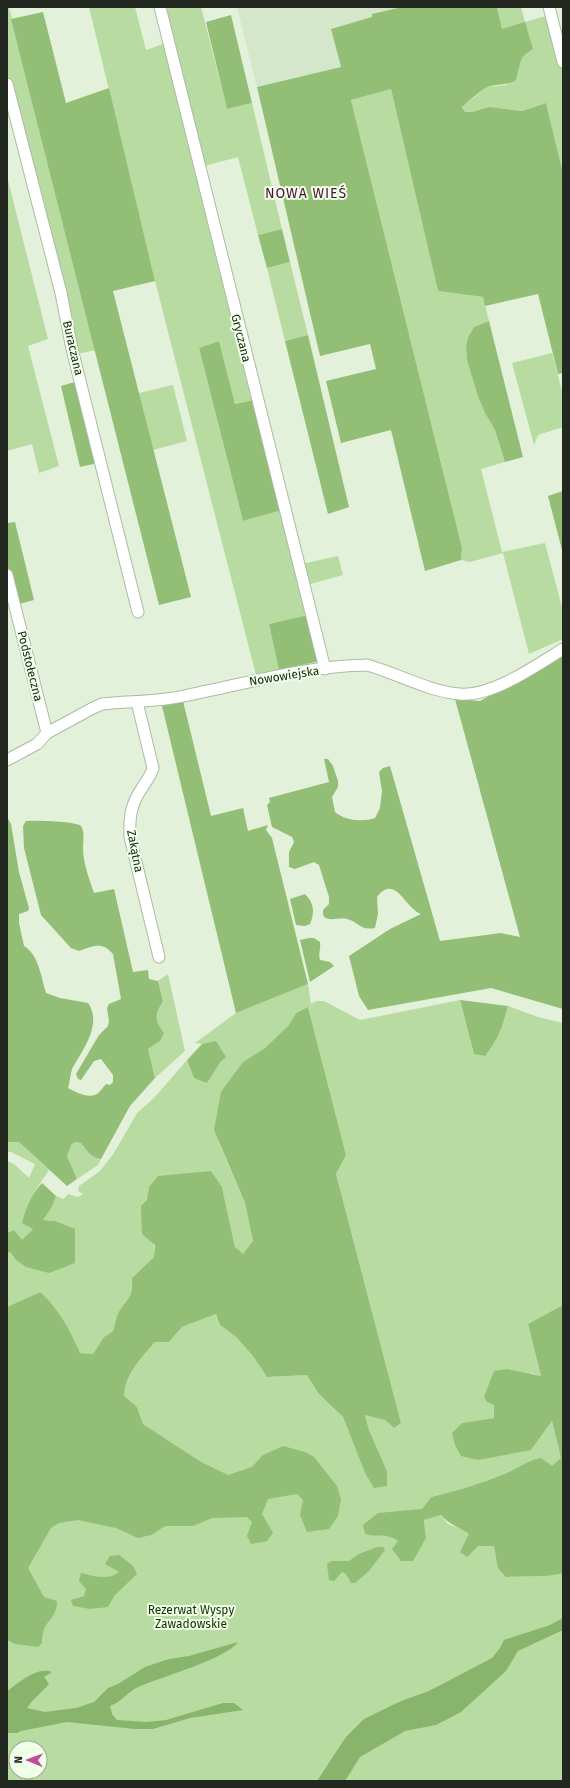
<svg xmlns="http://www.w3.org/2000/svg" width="570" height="1788" font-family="'Fira Sans',sans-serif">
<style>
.built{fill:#d4e7ca}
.green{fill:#b7dba1;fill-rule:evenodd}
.forest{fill:#92be76}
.water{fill:#88b46c}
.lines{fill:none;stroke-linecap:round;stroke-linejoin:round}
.street-casing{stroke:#adbba5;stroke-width:13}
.street{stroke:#fff;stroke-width:11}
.labels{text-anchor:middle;stroke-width:4;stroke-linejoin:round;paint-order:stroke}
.street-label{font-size:12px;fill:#22281f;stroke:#f0ffe7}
.park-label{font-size:12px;fill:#163100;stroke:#f0ffe7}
.quarter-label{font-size:14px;letter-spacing:1px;fill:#4c1139;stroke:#f0ffe7}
</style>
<rect width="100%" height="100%" fill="#e3f1da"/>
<!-- built -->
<polygon class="built" points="237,7 402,7 372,14 373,17 331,29 341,67 257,87"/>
<!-- green -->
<g class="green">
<polygon points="7,7 9,7 96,350 77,354 7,74"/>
<polygon points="89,7 135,7 146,50 163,44 254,400 235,404 219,341 199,348 243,521 282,510 308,615 269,624 279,670 256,675 155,281"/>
<polygon points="164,7 201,7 227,109 252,103 282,229 258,235 238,157 204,166"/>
<polygon points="497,7 521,7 525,22 549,15 563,72 563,173 546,103 522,111 489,107 472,112 465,112 462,106 476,96 485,87 506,85 519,72 519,63 525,54 502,29"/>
<polygon points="391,89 438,291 483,297 489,321 474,327 468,337 466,348 467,360 485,413 495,430 505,462 481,469 502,552 545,543 563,611 563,639 529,654 503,553 470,562 461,560 462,548 351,100"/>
<polygon points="7,176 48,339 28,346 59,466 39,473 32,444 7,451"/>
<polygon points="290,262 308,335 285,341 267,268"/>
<polygon points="552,353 563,395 563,427 538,435 534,445 512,363"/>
<polygon points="173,385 187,441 153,450 139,393"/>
<polygon points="338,556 343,575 307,585 302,564"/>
<path d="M168 974 185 1051 155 1078 148 1049 160 1041C156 1024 154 1016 163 1001L158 981Z"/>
<path d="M308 984 311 1004 317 1001H324L360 1020 460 1000 474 1054 485 1056C499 1038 502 1028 508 1006L538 1017 563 1023V1306L559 1307 528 1324 541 1376 531 1373 495 1405 494 1418 462 1423 531 1450 552 1421 560 1454 563 1452V1781H7V1392L188 1454 143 1424 137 1407 124 1396C126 1375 141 1358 155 1342H169L182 1327 216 1314 220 1325 236 1337 253 1356 267 1377 307 1375 318 1393 343 1417 365 1473 387 1471 369 1430 365 1414 385 1420 394 1428 401 1423 336 1174 346 1155 308 1007 296 1013 288 1026 265 1048 243 1062 234 1076 219 1143 245 1203 253 1241 243 1255 235 1247 222 1187 211 1171 190 1174 149 1187C145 1211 156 1233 154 1257L132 1278C133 1297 130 1295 120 1310 116 1315 115 1325 113 1331L104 1337 93 1354 80 1353 40 1292 7 1307V1252L11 1253 16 1260 55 1221 43 1220 52 1207 56 1196 64 1199 68 1194 78 1197 83 1194 78 1191 79 1186 100 1171 114 1153 137 1113 154 1098 187 1060 194 1078 207 1082 221 1061 216 1041 202 1044 195 1043 236 1013ZM533 1460 462 1529 448 1524 441 1515 424 1520 426 1538 398 1541 388 1535 422 1509 431 1497C468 1488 499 1478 533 1460ZM16 1748H40V1772H16Z"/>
<polygon points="7,1142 19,1142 49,1170 35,1191 33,1229 22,1241 14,1230 7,1233 7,1161 14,1164 29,1178 35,1164 11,1152 7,1152"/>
<path d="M75 1142 81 1143C87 1151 91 1158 101 1159L98 1165 77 1179 67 1156 70 1146Z"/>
</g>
<!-- forest -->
<g class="forest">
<path d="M402 7H497L502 29 525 22 533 49C515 60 523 64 515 81 506 85 497 84 487 87 484 88 466 103 462 107L465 112H472L489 107 522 111 546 103 563 173V373L558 374 538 294 485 306 483 297 438 291 391 89 351 100 462 548 461 560 425 571 391 430 341 443 326 381 376 369 370 344 320 356 257 87 341 67 331 29 372 17V14Z"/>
<polygon points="43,12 66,103 109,88 155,281 113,291 191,597 159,605 11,19"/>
<polygon points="231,15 252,103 227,109 206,22"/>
<polygon points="282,229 290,262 267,268 258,235"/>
<polygon points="489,321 523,457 505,462 495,430 485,413 478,396 467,360 466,347 468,337 474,327"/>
<polygon points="308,335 349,507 328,514 285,341"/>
<polygon points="219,341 235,404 254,400 282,510 243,521 199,348"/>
<polygon points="78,381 98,463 80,467 61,386"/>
<polygon points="563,491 563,554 548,496"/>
<polygon points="15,522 34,600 19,604 7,563 7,523"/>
<polygon points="308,615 320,661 279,670 269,624"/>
<path d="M563 656V1009L491 988 368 1010 359 996 349 956 390 929 421 914C405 908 395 873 377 897L378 914 375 928C360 931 359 922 347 919 339 917 328 923 323 915V910L329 904V897L319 865 314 862 295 869 289 867V852L294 842 292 837 272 827 267 805 270 802 269 798 329 782 324 759H328L333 766 338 781V787L332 797 335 812C346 821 362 822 375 818L380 808 382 791 379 772 383 768 390 766 440 941 501 933 520 937 455 699 480 701Z"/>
<polygon points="183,701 211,816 243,808 248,831 268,825 266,830 272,838 308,984 236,1013 162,706"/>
<path d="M7 817 11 824 19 872 29 908 28 911 19 914V923L24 946C39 955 41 977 46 993L60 998 88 1003C103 1024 82 1051 72 1069 70 1075 70 1082 68 1088 76 1092 88 1099 97 1094 100 1092 103 1087 106 1084L110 1085 113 1082V1075L101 1059 94 1061 81 1080 78 1079 76 1074 99 1035 108 1026 109 1021 107 1008 109 1004 121 999 113 954C102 941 93 946 79 951L71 948 41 915 24 848 23 826 26 821C34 820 77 821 81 826 85 832 83 841 83 848 83 863 89 878 94 893L114 889 133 972 148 970 149 979 158 981 163 1001C155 1015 154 1020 164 1033L160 1041 148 1049 155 1078 130 1106 101 1159C91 1158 87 1151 81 1143L75 1142 71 1145 67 1156 77 1179 67 1186 19 1142H7Z"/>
<path d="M305 894C314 903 315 912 310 924L305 926 296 925 290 899Z"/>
<path d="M309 938H314L320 942C321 948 318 953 320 960L330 962 334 966 310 982 300 940Z"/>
<path d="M460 1000 508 1006C502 1028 499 1038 485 1056L474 1054Z"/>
<path d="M308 1007 346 1155 336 1174 401 1423 394 1428 385 1420 365 1415 369 1430 387 1471V1486L374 1488 365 1473 343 1417 318 1393 307 1375 267 1377 253 1356 236 1337 220 1325 216 1314 182 1327 169 1342H155C141 1358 125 1375 124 1396L137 1407 143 1424 201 1462 228 1475 252 1467 263 1455 283 1446 305 1452 314 1457 337 1486 341 1499 338 1516 329 1529 307 1532 300 1515 303 1500 297 1494 268 1499 262 1514 273 1533 267 1541 251 1544 247 1536 252 1522 247 1517 212 1518 193 1526H165L151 1535 138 1538 116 1528 78 1520 59 1523 51 1528 28 1568 44 1597 57 1601C57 1618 45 1621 43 1633 42 1636 42 1640 42 1643L38 1647 15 1644 7 1640V1307L40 1292C59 1309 70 1330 80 1353L93 1354 104 1337 113 1331C115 1325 116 1315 120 1310 130 1295 133 1297 132 1278L154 1257 155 1245 142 1234 141 1206 147 1200 149 1187 158 1176 211 1171 222 1187 235 1247 243 1254 253 1241 245 1203 214 1130 221 1092 243 1062 265 1048 288 1026 296 1013Z"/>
<polygon points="216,1041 226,1057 221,1061 207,1083 194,1078 187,1060 202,1044"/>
<path d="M42 1183 56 1196 52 1207 43 1220 55 1221 75 1229V1263L49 1273 26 1267 16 1260 11 1253 7 1252V1233L14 1230 22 1240 33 1229 22 1223C26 1208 31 1195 42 1183Z"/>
<path d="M563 1306V1573C545 1578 525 1575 506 1577L498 1568 494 1546H478L467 1557 460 1552 469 1534C458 1526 451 1526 441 1515L424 1520 426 1538 413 1561H401L392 1549 398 1541C383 1532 380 1538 365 1534L363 1525 378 1513 422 1509 431 1497C456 1491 480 1484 504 1474 517 1469 528 1460 541 1458L552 1466 561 1458 552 1421 531 1450 478 1460 461 1456 455 1445 452 1433 462 1423 494 1418V1405L487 1402 484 1397 494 1371 507 1369 541 1376 528 1324 559 1307Z"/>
<polygon points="377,1547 383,1547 385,1550 369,1571 355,1583 351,1583 346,1574 342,1572 334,1581 329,1580 327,1564 331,1561 349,1561 359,1554"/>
<path d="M119 1555 133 1566 137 1574 115 1595 108 1607 90 1609 73 1606 71 1600 84 1596 86 1589 79 1581 81 1573C93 1576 108 1581 119 1572L105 1564 110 1556Z"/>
</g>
<!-- water -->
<g class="water">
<polygon points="563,1618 563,1630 518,1651 506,1671 461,1712 436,1725 405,1731 360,1757 345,1781 317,1781 346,1737 364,1719 401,1701 429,1691 492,1658 500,1648 504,1640 550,1625"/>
<path d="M238 1642C226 1659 161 1677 138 1687 127 1692 123 1701 110 1706L112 1714 117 1720 147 1722 166 1720 223 1703H234L243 1710 190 1718 153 1729H135L67 1722 21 1731 17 1733H7V1691C19 1683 37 1666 52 1672L44 1677 49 1684C42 1692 33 1699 27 1708L45 1712 76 1708 94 1702 108 1688 118 1684 145 1667 169 1659 189 1656Z"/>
</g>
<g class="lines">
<defs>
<g id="street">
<polyline points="160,7 325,669"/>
<polyline points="549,7 563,62"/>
<polyline points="7,84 61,293 72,349 138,612"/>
<polyline points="7,575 47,733"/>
<path d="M137 702 153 768C151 776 146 781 142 788 131 804 129 817 130 837L159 957"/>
<path d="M7 760 37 744 47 733 93 708 102 704C129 701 157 702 184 696 244 684 305 666 367 665 396 673 430 692 460 694 492 697 537 665 563 649"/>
</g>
</defs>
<!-- street casing -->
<use href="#street" class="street-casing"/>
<!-- street -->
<use href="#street" class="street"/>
</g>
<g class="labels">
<!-- street labels -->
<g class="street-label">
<text transform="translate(241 338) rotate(76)" y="4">Gryczana</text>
<text transform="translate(73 348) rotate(77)" y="4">Buraczana</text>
<text transform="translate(30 666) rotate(76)" y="4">Podstołeczna</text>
<text transform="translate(284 676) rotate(-9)" y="4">Nowowiejska</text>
<text transform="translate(135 851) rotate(79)" y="4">Zakątna</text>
</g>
<!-- park labels -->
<g class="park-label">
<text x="191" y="1614">Rezerwat Wyspy<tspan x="191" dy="14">Zawadowskie</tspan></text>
</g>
<!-- quarter labels -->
<g class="quarter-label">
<text x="306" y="198">NOWA WIEŚ</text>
</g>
</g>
<!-- border -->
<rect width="570" height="1788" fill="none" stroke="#22281f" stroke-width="16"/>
<!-- north arrow -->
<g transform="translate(28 1760) rotate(271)"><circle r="19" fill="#f0ffe7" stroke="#9ea997"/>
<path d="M0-3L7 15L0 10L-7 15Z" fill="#c54a9a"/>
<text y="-6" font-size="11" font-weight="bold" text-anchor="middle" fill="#22281f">N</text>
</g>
</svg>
